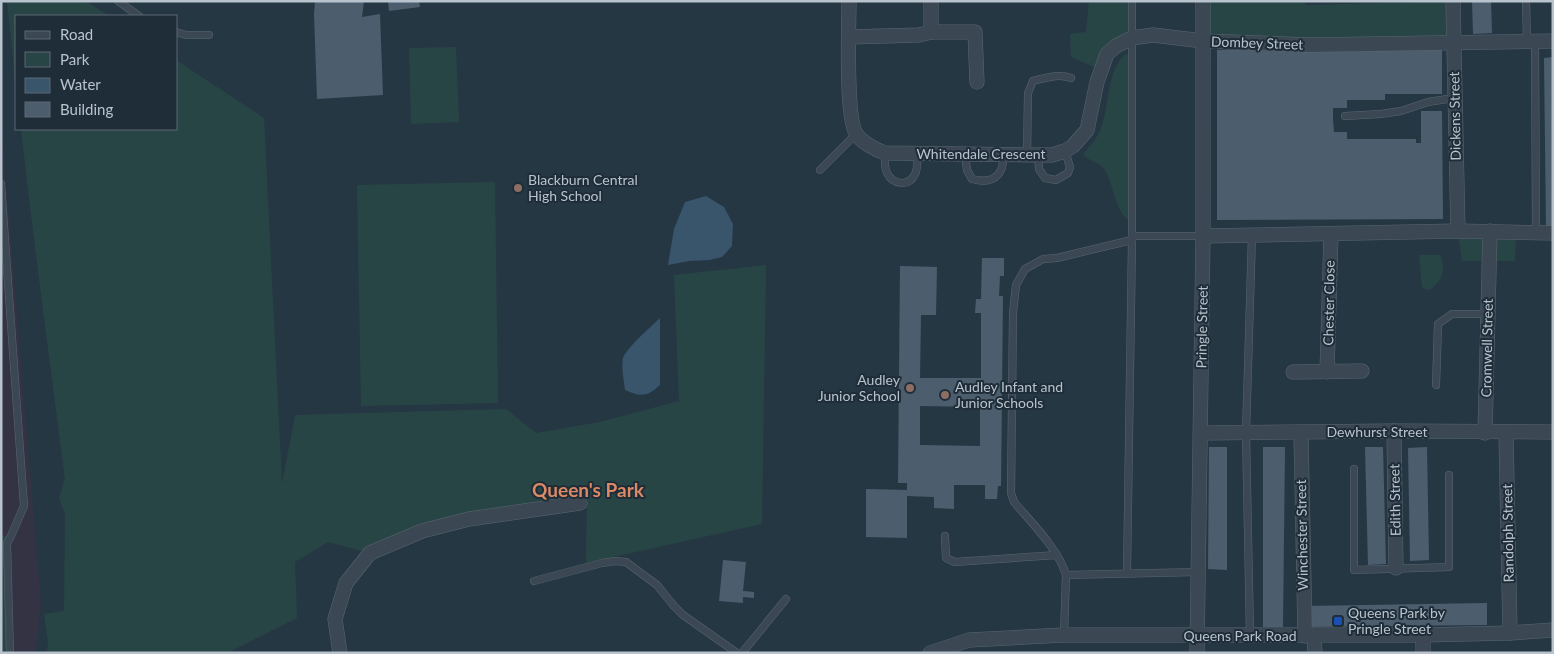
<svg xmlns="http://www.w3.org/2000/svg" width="1554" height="654" font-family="Lato,sans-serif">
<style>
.medical{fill:#334}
.green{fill:#284545}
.water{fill:#39556c}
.building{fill:#4c5e6d;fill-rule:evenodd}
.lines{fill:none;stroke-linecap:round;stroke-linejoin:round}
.lane-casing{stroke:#596671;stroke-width:8}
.street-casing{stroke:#596671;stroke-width:15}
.lane{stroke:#3b4854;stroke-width:7}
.street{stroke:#3b4854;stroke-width:14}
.education-dot{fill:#8d6e63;stroke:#1f2d39;stroke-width:2}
.transit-dot{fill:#1a4fb4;stroke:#1f2d39;stroke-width:2}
.labels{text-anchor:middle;stroke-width:4;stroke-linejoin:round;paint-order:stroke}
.street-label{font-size:14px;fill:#b8c3cd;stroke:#1f2d39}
.poi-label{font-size:14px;fill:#b8c3cd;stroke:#1f2d39;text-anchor:start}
.district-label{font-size:19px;font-weight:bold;fill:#db8a65;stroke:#1f2d39}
</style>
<rect width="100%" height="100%" fill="#263744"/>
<!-- medical -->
<polygon class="medical" points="1,121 41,604 36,653 1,653"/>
<!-- green -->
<g class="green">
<polygon points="7,1 86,1 109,16 16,16 16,87"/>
<polygon points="1089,1 1132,1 1132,38 1116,46 1101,70 1071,57 1070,34 1086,32"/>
<polygon points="1204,1 1306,1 1306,5 1450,1 1451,38 1203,41"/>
<polygon points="456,47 459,122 411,124 409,48"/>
<path d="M1126 54 1129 55 1128 220C1116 211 1113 184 1105 170 1099 161 1089 162 1083 154 1091 146 1097 138 1101 128 1110 106 1106 70 1126 54Z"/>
<path d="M176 60 264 118 282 484 295 415 506 409 536 433 600 422 679 401 674 275 766 265 762 524 586 563 587 493 370 553 328 542 295 562 297 618 227 653H47L48 642 44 614 64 611 65 514 59 498 65 479C50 362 34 246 21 129H176Z"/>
<polygon points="495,182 498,403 361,406 357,185"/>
<polygon points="1458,232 1516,232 1515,261 1462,261"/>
<path d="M1419 255H1440C1446 268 1443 280 1431 289L1427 290 1422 287Z"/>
<polygon points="1,536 11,536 6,653 1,653"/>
</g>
<!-- water -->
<g class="water">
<polygon points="706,196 724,207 733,224 732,246 722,257 709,260 689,261 668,265 674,229 685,202"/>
<path d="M660 318V385C647 397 641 397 625 390 624 380 621 368 623 358 627 347 651 327 660 318Z"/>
</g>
<!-- building -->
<g class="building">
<polygon points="315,1 364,1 362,17 380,14 383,95 317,99 314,14"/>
<polygon points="388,1 419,1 420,7 389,11"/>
<polygon points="1472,1 1491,1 1492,33 1473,34"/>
<polygon points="1442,49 1442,94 1385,94 1385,100 1347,100 1347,108 1333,108 1333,120 1334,132 1347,132 1347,139 1416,139 1416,143 1421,143 1421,111 1442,111 1443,219 1217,220 1217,50"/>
<polygon points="1553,57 1553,228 1546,228 1544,58"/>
<path d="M982 258H1004V276H1000L999 296H1003L1001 486H998L997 499H985V485H954V509L934 508V497L907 496V538L866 537V489L907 490V483H898L900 266 937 267 936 315H921L920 378H981V313H975L976 299H981ZM920 406 980 407V446L920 445Z"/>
<polygon points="1209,447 1227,447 1227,570 1208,569"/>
<polygon points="1263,447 1285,447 1283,627 1263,627"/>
<polygon points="1365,447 1383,447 1386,564 1368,565"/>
<polygon points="1427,447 1429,560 1410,561 1408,448"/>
<polygon points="723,560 746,562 743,591 754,592 754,598 743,597 743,603 719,601"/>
<polygon points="1487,603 1487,625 1307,627 1306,606"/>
</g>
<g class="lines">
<defs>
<g id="lane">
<polyline points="118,1 139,16"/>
<polyline points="1526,1 1527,41"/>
<polyline points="176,32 186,35 209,35"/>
<polyline points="1535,41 1536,232"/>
<polyline points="1345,116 1381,114 1401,111 1428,102 1454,98"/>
<path d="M885 153C885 160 884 167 887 173 893 185 909 187 915 174 918 169 917 160 918 154"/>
<path d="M965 154 967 170 972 179C983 182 995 182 1001 170 1003 166 1003 159 1004 154"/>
<path d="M1027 155 1028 93 1033 81C1045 78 1059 73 1071 78"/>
<polyline points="1038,155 1039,169 1045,178 1056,180 1068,173 1070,167 1065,151"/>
<polyline points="820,170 856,134"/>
<polyline points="1,184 24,506 11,536 7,543 10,653"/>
<polyline points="1132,236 1203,236"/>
<polyline points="1436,385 1438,324 1452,314 1488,314"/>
<polyline points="1354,469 1354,570 1449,567 1449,475"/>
<polyline points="945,536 946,558 955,562 1057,555"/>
<polyline points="1127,573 1132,240 1132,1"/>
<polyline points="1066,575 1197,572"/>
<polyline points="534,581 602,563 615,561 626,562 657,585 674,606 683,615 737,653"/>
<path d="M1064 635 1066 575C1059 550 1031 522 1014 502L1011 493 1013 313 1016 285 1025 269 1043 259 1057 258 1132 240"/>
<polyline points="1250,635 1246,433 1252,235"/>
<polyline points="742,653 786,599"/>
</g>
<g id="street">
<path d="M849 1C849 24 845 120 857 135 863 143 876 150 885 153L1038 155H1052L1065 151 1073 146 1087 130 1097 82 1107 54 1116 46 1132 38 1153 35 1203 41 1310 45 1553 41"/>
<polyline points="931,1 931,32"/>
<polyline points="1453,1 1458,231"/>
<polyline points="849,37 919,35 931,32 975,32 977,82"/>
<polyline points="1203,236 1458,231 1553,233"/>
<polyline points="1293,372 1362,371"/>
<polyline points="1327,372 1331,234"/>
<polyline points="1394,431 1396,568"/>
<polyline points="1506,432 1510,633"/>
<polyline points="1201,433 1394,431 1553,432"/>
<polyline points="1301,433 1305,636"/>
<polyline points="1485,433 1490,231"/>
<polyline points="1423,635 1423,653"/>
<polyline points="1314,636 1315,653"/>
<polyline points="340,653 335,619 346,583 370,553 422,531 469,519 580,503"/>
<polyline points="930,653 969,640 1064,635 1423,635 1510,633 1553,630"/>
<polyline points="1197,653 1203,236 1203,1"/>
</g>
</defs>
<!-- lane casing -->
<use href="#lane" class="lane-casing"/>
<!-- street casing -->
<use href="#street" class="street-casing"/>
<!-- lane -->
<use href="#lane" class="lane"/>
<!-- street -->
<use href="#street" class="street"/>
</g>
<!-- markers -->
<g class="education-dot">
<circle cx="518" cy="188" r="5"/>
<circle cx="910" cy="388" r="5"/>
<circle cx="945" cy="395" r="5"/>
</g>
<rect class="transit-dot" x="1333" y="616" width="10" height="10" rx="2.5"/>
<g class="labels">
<!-- street labels -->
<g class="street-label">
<text transform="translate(1257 43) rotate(2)" y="5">Dombey Street</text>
<text transform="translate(1455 116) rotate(-91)" y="5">Dickens Street</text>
<text x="981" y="159">Whitendale Crescent</text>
<text transform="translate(1329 303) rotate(-89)" y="5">Chester Close</text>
<text transform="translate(1202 327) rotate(-89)" y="5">Pringle Street</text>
<text transform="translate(1487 348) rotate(-89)" y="5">Cromwell Street</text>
<text x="1377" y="437">Dewhurst Street</text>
<text transform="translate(1395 500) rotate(-91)" y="5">Edith Street</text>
<text transform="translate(1508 533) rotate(-91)" y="5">Randolph Street</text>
<text transform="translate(1302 535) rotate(-91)" y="5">Winchester Street</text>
<text x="1240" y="641">Queens Park Road</text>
</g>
<!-- poi labels -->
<g class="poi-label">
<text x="528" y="185">Blackburn Central<tspan x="528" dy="16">High School</tspan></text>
<text x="900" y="385" text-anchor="end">Audley<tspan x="900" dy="16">Junior School</tspan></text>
<text x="955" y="392">Audley Infant and<tspan x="955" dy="16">Junior Schools</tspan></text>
<text x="1348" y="618">Queens Park by<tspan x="1348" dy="16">Pringle Street</tspan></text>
</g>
<!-- district labels -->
<g class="district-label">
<text x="588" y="497">Queen's Park</text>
</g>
</g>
<!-- border -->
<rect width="1554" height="654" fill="none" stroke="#b8c3cd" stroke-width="5"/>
<!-- legend -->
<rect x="15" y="15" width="162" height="115" fill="#1f2d39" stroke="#5c6974"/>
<rect x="25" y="31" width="25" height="8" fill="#3b4854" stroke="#5c6974"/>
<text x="60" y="40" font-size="15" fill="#b8c3cd">Road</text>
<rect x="25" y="52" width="25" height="15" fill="#284545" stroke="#5c6974"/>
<text x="60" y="65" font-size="15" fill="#b8c3cd">Park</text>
<rect x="25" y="78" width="25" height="15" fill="#39556c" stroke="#5c6974"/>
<text x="60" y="90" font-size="15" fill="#b8c3cd">Water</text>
<rect x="25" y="102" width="25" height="15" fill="#4c5e6d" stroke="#5c6974"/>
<text x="60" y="115" font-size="15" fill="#b8c3cd">Building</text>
</svg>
